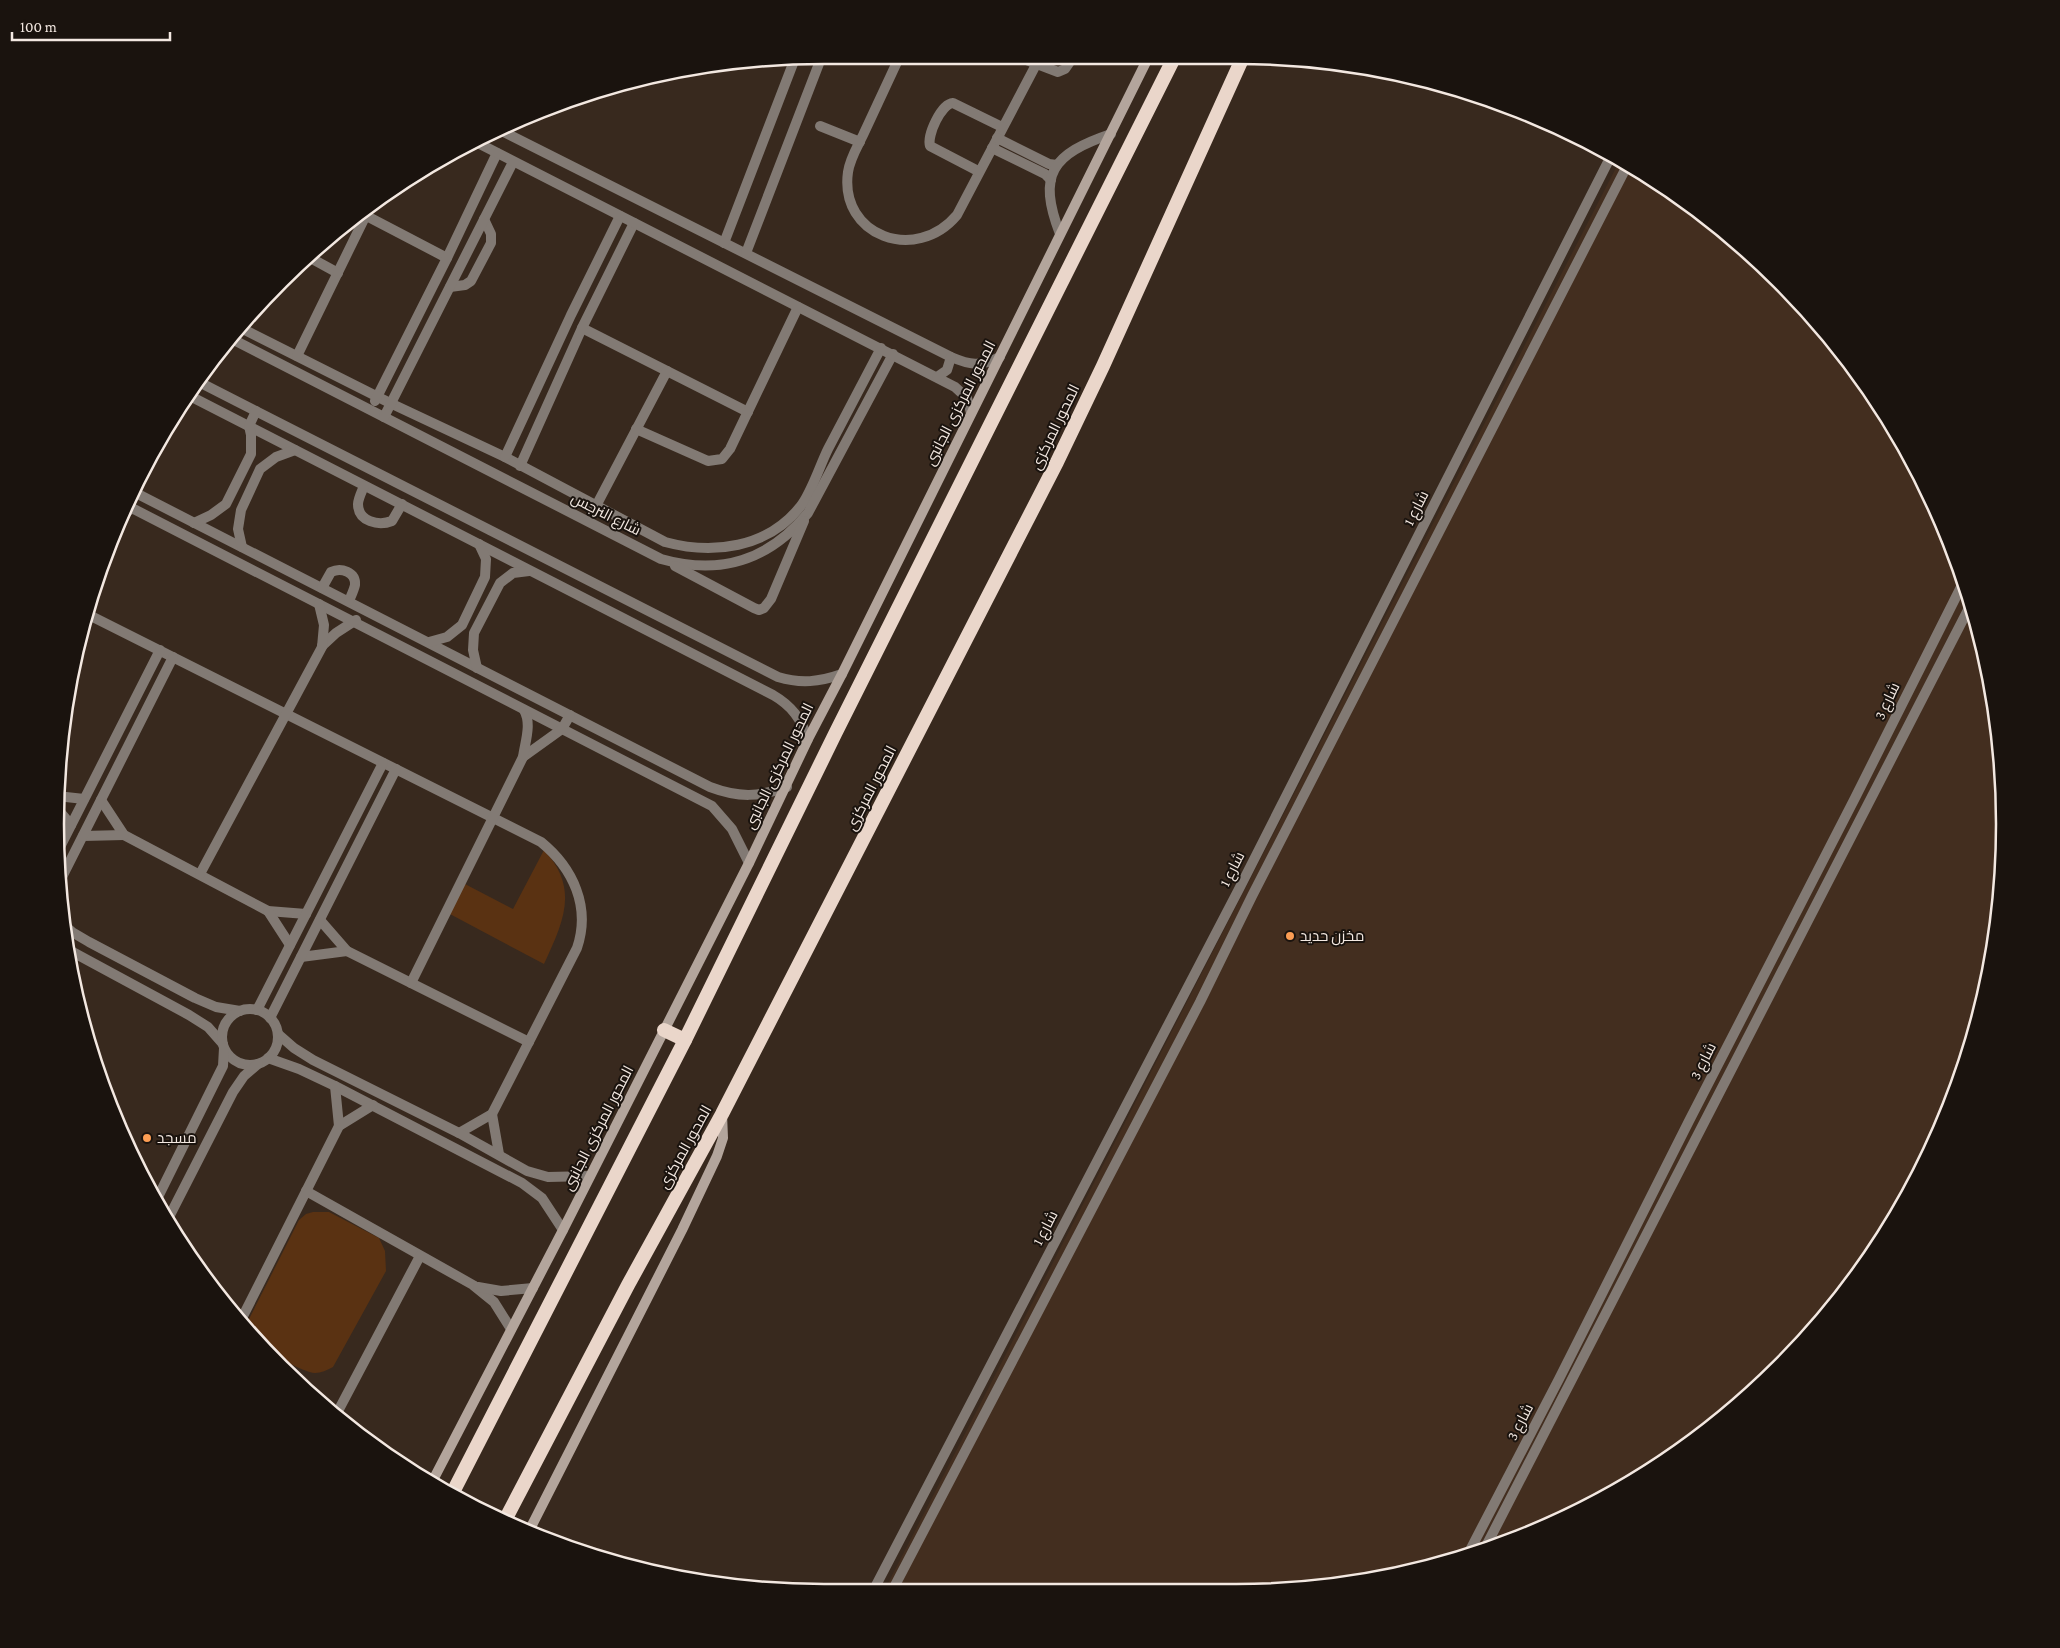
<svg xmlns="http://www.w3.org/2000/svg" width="2060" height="1648" font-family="'Crimson Pro',Cairo,serif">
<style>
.built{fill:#432e1f}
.green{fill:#5a3212}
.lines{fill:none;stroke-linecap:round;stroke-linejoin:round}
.minor{stroke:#827a74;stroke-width:10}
.tertiary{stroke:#827a74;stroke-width:10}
.secondary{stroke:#b3a59c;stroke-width:10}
.trunk{stroke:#ead6ca;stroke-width:14}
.poi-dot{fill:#fc9d53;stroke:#1a130e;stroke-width:2}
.labels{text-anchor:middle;stroke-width:4;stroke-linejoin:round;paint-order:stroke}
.street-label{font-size:15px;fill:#f3e8e1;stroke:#1a130e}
.poi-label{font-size:15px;fill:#f3e8e1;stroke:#1a130e;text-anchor:start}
.rim{fill:none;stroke:#f3e8e1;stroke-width:2.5}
</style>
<rect width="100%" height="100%" fill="#38291e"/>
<!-- built -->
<polygon class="built" points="1621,158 1743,246 1814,317 1902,440 1964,577 1998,724 2003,875 1979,1023 1926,1164 1846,1292 1743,1402 1620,1490 1531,1534 1435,1567 1287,1591 883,1593"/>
<!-- green -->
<g class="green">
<path d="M544 850C580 889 563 922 544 964L448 913 463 883 513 909Z"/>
<path d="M313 1212H329L379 1238 385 1251 386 1271 333 1367C327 1370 321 1373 315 1373 301 1372 254 1345 248 1332 247 1329 248 1325 248 1321L299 1220 306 1214Z"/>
</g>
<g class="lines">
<!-- minor -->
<g class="minor">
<polyline points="1024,59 1058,72 1065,69 1072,59"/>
<path d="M898 60C887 84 875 109 864 133 858 146 850 158 848 172 839 236 916 264 957 215L1039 59"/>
<polyline points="820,126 860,142"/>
<polyline points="997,138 1049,164 1057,165"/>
<polyline points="992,148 1045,174 1051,180"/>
<path d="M978 171 930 146C927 135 941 104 953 103L1002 127"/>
<polyline points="359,212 447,258"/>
<path d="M1060 234C1037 174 1052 154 1111 134"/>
<polyline points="307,256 338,273"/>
<polyline points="450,287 465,285 471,281 491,243 491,234 484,219"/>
<path d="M239 327 390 403 505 457 665 542C713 555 767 548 800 507 811 494 820 465 828 449 846 415 863 382 881 348"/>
<polyline points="582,328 748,412"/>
<path d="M230 338 661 559C721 576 769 560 808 513L893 354"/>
<polyline points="297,356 366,215"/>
<path d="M197 381 778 677C801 684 819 682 842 674"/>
<path d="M188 395 773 695C792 706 801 719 808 739"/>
<polyline points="375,401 447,258 497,153"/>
<polyline points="384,417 513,162"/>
<polyline points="636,429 708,461 722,459 730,449 798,307"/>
<polyline points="505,457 571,315 620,216"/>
<polyline points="520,466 582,328 634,223"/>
<path d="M364 486C362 491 358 499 358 504 358 522 379 526 392 521L402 504"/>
<path d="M132 491 710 787C739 798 759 797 787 787"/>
<polyline points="126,505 712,806 732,829 749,863"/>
<polyline points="596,506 667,371"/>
<polyline points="119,518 132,508"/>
<polyline points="194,523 211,515 226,504 251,454 251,435 249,426 256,411"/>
<polyline points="242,547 238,529 241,510 260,469 276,457 295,450"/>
<polyline points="675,566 754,608 759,610 764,608 771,599 804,521"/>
<path d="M322 588 331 572C341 567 356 572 355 585 354 590 351 596 349 601"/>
<path d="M85 613 541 842C573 868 591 907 577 948L492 1114 459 1133"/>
<polyline points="429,642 447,637 462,625 485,577 486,559 479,544"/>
<polyline points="322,646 336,633 356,620"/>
<polyline points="477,668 473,650 474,633 500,583 513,573 529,571"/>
<polyline points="523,757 562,729 570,715"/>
<polyline points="57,796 84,799"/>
<polyline points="101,800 124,835 268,911 306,914"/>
<polyline points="56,807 71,825"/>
<polyline points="83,836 124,835"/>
<polyline points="57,853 160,650"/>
<polyline points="200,874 322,647 324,625 319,604"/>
<polyline points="59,883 173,657"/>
<polyline points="268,911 290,945"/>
<polyline points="320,920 347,951 529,1042"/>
<polyline points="61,922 72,932 89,942 195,998 216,1007 240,1011"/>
<polyline points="67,949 189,1015 208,1027 223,1044"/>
<polyline points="301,957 347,951"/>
<path d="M411 983 523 757C525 742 532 724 524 710"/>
<circle cx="250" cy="1037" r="28"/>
<polyline points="257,1010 383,763"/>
<polyline points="270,1018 396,769"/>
<polyline points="278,1034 294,1048 313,1060 459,1133 527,1171 548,1177 590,1176"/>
<polyline points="268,1058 299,1069 335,1086 522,1183 542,1198 563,1230"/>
<polyline points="335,1086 339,1126"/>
<polyline points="492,1114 499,1154"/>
<polyline points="306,1191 473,1285 494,1302 511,1329"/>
<polyline points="155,1203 219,1074 223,1066 224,1048"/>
<polyline points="167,1221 233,1092 244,1076 258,1064"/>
<polyline points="478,1287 501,1291 533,1288"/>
<polyline points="240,1322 339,1126 373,1105"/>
<polyline points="336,1415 420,1256"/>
<polyline points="1484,1550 1971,604"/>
<polyline points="1467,1556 1559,1379 1689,1121 1855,798 1965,579"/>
<polyline points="872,1593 1239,889 1612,154"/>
<polyline points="891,1593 1200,1002 1252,896 1628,164"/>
</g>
<!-- tertiary -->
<g class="tertiary">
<path d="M498 129 951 357C970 365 980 367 1000 357"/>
<polyline points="474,141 955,387 967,398 971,413"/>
<polyline points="724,243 794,61"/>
<polyline points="746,253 820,61"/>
<polyline points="937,377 947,370 951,357"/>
</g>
<!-- secondary -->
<g class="secondary">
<polyline points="431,1484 563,1230 749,863 808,739 842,674 1148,58"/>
<polyline points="528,1533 682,1230 717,1156 723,1138 722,1114"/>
</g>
<!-- trunk -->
<g class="trunk">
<polyline points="664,1030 685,1040"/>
<polyline points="451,1496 685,1040 835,734 1174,58"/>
<polyline points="504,1522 628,1285 722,1114 1057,462 1103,366 1243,57"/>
</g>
</g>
<!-- markers -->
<g class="poi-dot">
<circle cx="1290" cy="936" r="5"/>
<circle cx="147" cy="1138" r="5"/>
</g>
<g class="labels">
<!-- street labels -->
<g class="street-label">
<text transform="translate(960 403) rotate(-63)" y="5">المحور المركزى الجانبى</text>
<text transform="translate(1055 427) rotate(-64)" y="5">المحور المركزى</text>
<text transform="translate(1416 508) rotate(-63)" y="5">شارع 1</text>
<text transform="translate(606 514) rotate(27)" y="5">شارع النرجس</text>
<text transform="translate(1887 701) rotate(-64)" y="5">شارع 3</text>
<text transform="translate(779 766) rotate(-64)" y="5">المحور المركزى الجانبى</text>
<text transform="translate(871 788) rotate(-63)" y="5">المحور المركزى</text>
<text transform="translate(1232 869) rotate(-63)" y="5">شارع 1</text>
<text transform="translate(1703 1061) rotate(-63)" y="5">شارع 3</text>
<text transform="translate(598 1128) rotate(-63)" y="5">المحور المركزى الجانبى</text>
<text transform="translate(685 1147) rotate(-61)" y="5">المحور المركزى</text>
<text transform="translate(1045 1228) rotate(-62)" y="5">شارع 1</text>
<text transform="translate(1520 1422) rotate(-62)" y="5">شارع 3</text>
</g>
<!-- poi labels -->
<g class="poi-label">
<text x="1300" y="941">مخزن حديد</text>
<text x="157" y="1143">مسجد</text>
</g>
</g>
<!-- crop -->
<path d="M0 0H2060V1648H0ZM824 64H1236A760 760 0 0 1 1996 824V824A760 760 0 0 1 1236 1584H824A760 760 0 0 1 64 824V824A760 760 0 0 1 824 64Z" fill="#1a130e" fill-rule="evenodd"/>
<path class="rim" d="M824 64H1236A760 760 0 0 1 1996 824V824A760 760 0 0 1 1236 1584H824A760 760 0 0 1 64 824V824A760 760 0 0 1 824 64Z"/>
<!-- scale -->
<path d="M12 32v8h158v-8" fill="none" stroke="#f3e8e1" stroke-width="2.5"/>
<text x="20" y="32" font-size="15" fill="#f3e8e1" stroke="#1a130e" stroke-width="4" paint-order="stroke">100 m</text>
</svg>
